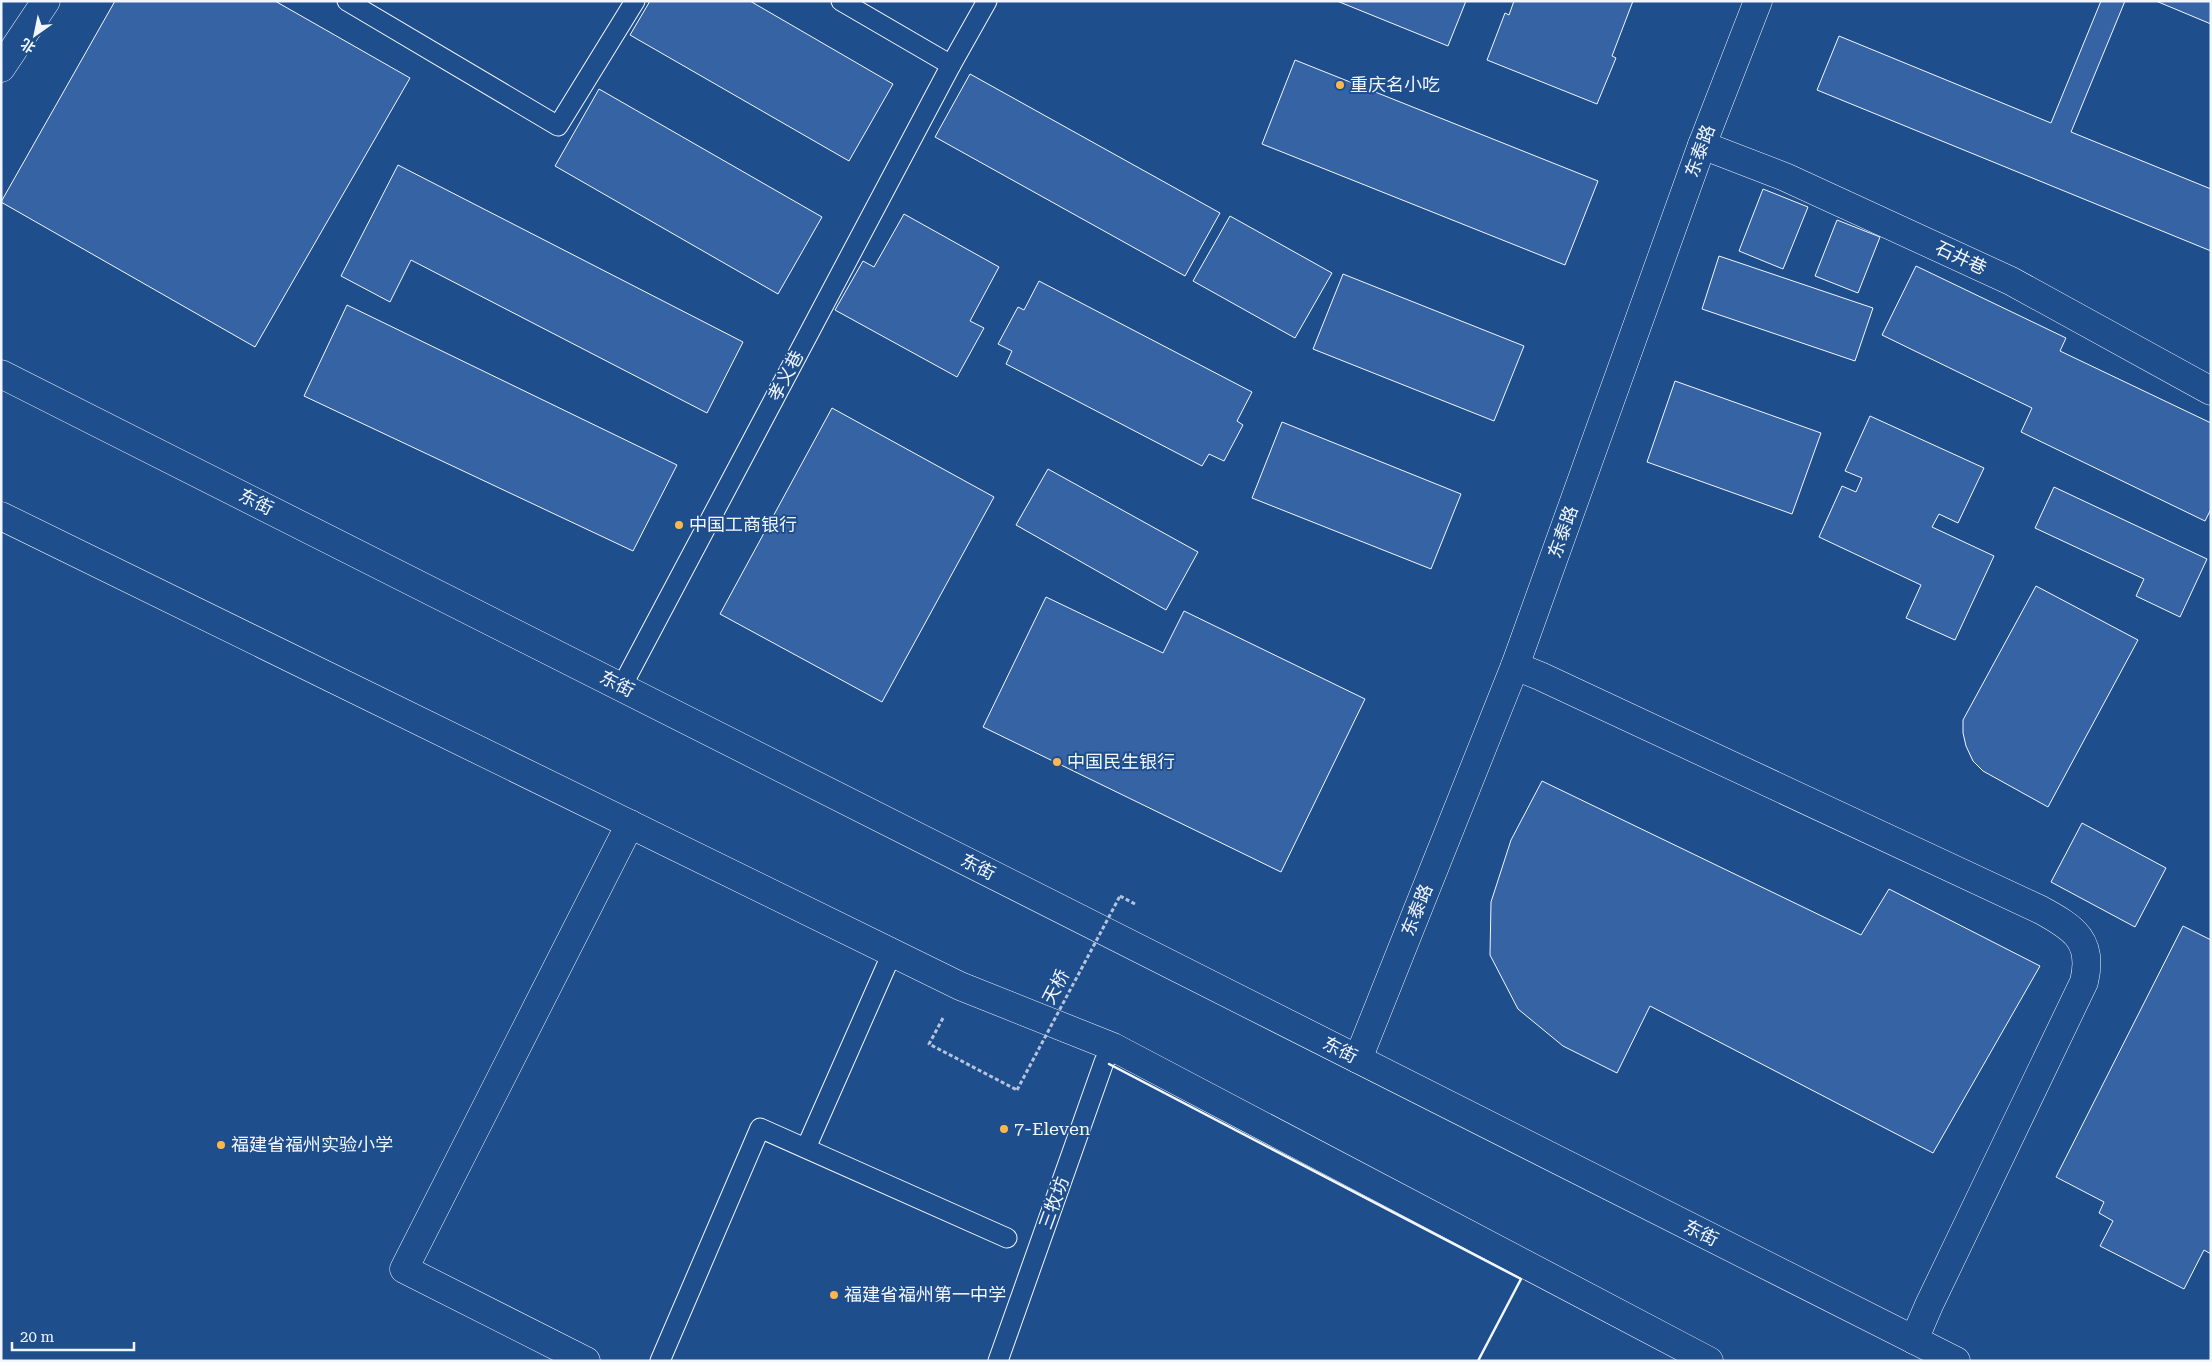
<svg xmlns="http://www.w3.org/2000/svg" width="2212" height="1362" font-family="'Roboto Serif','Noto Sans SC',serif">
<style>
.building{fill:#3563a3;stroke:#f2f6ff}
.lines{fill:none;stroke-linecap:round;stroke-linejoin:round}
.service-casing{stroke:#f2f6ff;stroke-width:21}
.pedestrian-casing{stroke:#f2f6ff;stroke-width:29}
.minor-casing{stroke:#f2f6ff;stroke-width:29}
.tertiary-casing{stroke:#f2f6ff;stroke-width:29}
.primary-casing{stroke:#f2f6ff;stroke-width:29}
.path{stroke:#b3c4dc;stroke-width:3;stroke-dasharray:4 2.5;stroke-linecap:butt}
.service{stroke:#1f4e8c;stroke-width:19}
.pedestrian{stroke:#1f4e8c;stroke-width:28}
.minor{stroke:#1f4e8c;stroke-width:28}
.tertiary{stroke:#1f4e8c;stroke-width:28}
.primary{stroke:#1f4e8c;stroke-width:28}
.path-bridge{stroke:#b3c4dc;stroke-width:3;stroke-dasharray:4 2.5;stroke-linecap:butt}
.wall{stroke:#f2f6ff;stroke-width:2.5}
.poi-dot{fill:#ffb74d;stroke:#1f4e8c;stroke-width:2}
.labels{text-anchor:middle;stroke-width:4;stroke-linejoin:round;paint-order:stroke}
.poi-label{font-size:18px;fill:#f2f6ff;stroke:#1f4e8c;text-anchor:start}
.street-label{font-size:18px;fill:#f2f6ff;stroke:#1f4e8c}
</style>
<rect width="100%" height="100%" fill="#1f4e8c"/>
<!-- building -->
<g class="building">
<polygon points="115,1 275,1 410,78 255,347 1,202"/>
<polygon points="650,1 750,1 893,84 849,161 630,35"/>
<polygon points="1337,1 1466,1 1448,46"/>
<polygon points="1514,1 1633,1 1612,56 1616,58 1597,104 1487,60 1505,13 1509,15"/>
<polygon points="2101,1 2125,1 2071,132 2211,189 2211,251 1817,90 1839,36 2051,123"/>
<polygon points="2156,1 2211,1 2211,24"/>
<polygon points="1295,60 1598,181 1565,265 1262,144"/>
<polygon points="970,74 1220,213 1185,276 935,137"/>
<polygon points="599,89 822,217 778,294 555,166"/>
<polygon points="398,165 743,342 707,413 411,260 390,302 341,276"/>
<polygon points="1763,189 1808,207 1783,269 1739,251"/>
<polygon points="904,214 999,267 970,321 984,328 957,377 835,310 863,261 874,267"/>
<polygon points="1230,216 1332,273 1295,338 1193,281"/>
<polygon points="1837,220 1880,237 1858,293 1815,276"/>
<polygon points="1719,256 1873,308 1855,361 1702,309"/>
<polygon points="1916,266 2066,338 2060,351 2211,423 2211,509 2205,521 2021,432 2032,408 1882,335"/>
<polygon points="1343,274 1524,346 1494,421 1313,349"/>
<polygon points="1039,281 1252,392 1237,421 1243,425 1224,461 1209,454 1202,466 1006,364 1012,351 998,344 1018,307 1024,310"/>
<polygon points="347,305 677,465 633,551 304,396"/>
<polygon points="1675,381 1821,433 1792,514 1647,462"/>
<polygon points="832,408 994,497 882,702 720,614"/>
<polygon points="1870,416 1984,468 1958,523 1939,514 1932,527 1994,556 1955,640 1906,618 1921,585 1819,537 1842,486 1856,492 1862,478 1845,471"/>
<polygon points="1282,422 1461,494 1431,569 1252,498"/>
<polygon points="1048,469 1198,552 1166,610 1016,525"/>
<polygon points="2054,487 2207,559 2180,617 2136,596 2144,579 2035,528"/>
<polygon points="2036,586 2138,640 2048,807 1983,771 1973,761 1966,746 1963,733 1963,720"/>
<polygon points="1046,597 1163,653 1184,611 1365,699 1281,872 983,727"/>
<polygon points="1542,781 1861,935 1889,889 2040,966 1933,1153 1650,1006 1617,1073 1563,1046 1518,1009 1490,955 1491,902 1511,840"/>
<polygon points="2082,823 2166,868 2135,927 2051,882"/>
<polygon points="2183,926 2211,940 2211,1254 2204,1250 2184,1289 2100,1246 2113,1221 2099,1213 2104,1202 2056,1177"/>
</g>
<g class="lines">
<defs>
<g id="service">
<polyline points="347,1 558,126 635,1"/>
<polyline points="841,1 951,65"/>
<polyline points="622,686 951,65 987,1"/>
<polyline points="806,1148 892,953"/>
<polyline points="660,1361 760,1128 1007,1238"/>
<polyline points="998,1361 1104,1062 1113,1047"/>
</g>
<path id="pedestrian" d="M1515 666 1540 676 2041 910C2074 928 2094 941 2084 982L1929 1305 1914 1340"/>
<g id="minor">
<polyline points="1702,145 1785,177 2011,281 2211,391"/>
<polyline points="586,1361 404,1269 630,824"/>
</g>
<g id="tertiary">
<polyline points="1,68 46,1"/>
<polyline points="1358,1059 1515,666 1702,145 1758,1"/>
</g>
<g id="primary">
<polyline points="1,374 1956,1361"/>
<polyline points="1,516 960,986 1113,1047 1709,1361"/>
</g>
</defs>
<!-- service casing -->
<use href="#service" class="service-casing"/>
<!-- pedestrian casing -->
<use href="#pedestrian" class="pedestrian-casing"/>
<!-- minor casing -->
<use href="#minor" class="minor-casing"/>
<!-- tertiary casing -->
<use href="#tertiary" class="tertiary-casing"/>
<!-- primary casing -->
<use href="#primary" class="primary-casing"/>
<!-- path -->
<g class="path">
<polyline points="1120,896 1135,904"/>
<polyline points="943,1018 929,1044 1017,1090"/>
</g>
<!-- service -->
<use href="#service" class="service"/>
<!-- pedestrian -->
<use href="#pedestrian" class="pedestrian"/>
<!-- minor -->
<use href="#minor" class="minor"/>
<!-- tertiary -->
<use href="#tertiary" class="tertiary"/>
<!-- primary -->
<use href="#primary" class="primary"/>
<!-- path-bridge -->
<polyline class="path-bridge" points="1017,1090 1120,896"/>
<!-- wall -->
<polyline class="wall" points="1109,1064 1521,1279 1478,1361"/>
</g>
<!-- markers -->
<g class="poi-dot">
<circle cx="1340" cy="85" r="5"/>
<circle cx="679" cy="525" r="5"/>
<circle cx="1057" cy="762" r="5"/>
<circle cx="1004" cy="1129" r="5"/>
<circle cx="221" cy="1145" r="5"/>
<circle cx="834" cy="1295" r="5"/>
</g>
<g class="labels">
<!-- poi labels -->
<g class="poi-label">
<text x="1350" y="91">重庆名小吃</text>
<text x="689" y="531">中国工商银行</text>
<text x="1067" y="768">中国民生银行</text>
<text x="1014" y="1135">7-Eleven</text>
<text x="231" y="1151">福建省福州实验小学</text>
<text x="844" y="1301">福建省福州第一中学</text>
</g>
<!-- street labels -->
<g class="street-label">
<text transform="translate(1700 151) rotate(-70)" y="6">东泰路</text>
<text transform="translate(1961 258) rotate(25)" y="6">石井巷</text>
<text transform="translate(786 376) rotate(-62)" y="6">孝义巷</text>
<text transform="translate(256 502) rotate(27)" y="6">东街</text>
<text transform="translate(1563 532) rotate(-70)" y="6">东泰路</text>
<text transform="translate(617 684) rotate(27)" y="6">东街</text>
<text transform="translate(978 867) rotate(27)" y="6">东街</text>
<text transform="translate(1417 910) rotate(-68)" y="6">东泰路</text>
<text transform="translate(1056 987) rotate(-62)" y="6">天桥</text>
<text transform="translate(1340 1050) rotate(27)" y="6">东街</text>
<text transform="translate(1054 1203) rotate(-70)" y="6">三牧坊</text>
<text transform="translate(1701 1233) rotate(27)" y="6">东街</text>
</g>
</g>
<!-- border -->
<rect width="2212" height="1362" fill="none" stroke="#f2f6ff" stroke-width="5"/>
<!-- north arrow -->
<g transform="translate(35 35) rotate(213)" stroke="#1f4e8c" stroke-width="4" paint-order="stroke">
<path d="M0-4L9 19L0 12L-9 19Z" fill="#f2f6ff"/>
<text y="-8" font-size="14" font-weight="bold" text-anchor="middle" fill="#f2f6ff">北</text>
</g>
<!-- scale -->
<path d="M12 1342v8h122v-8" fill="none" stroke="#f2f6ff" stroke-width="2.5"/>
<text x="20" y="1342" font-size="15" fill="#f2f6ff" stroke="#1f4e8c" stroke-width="4" paint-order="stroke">20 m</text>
</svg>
